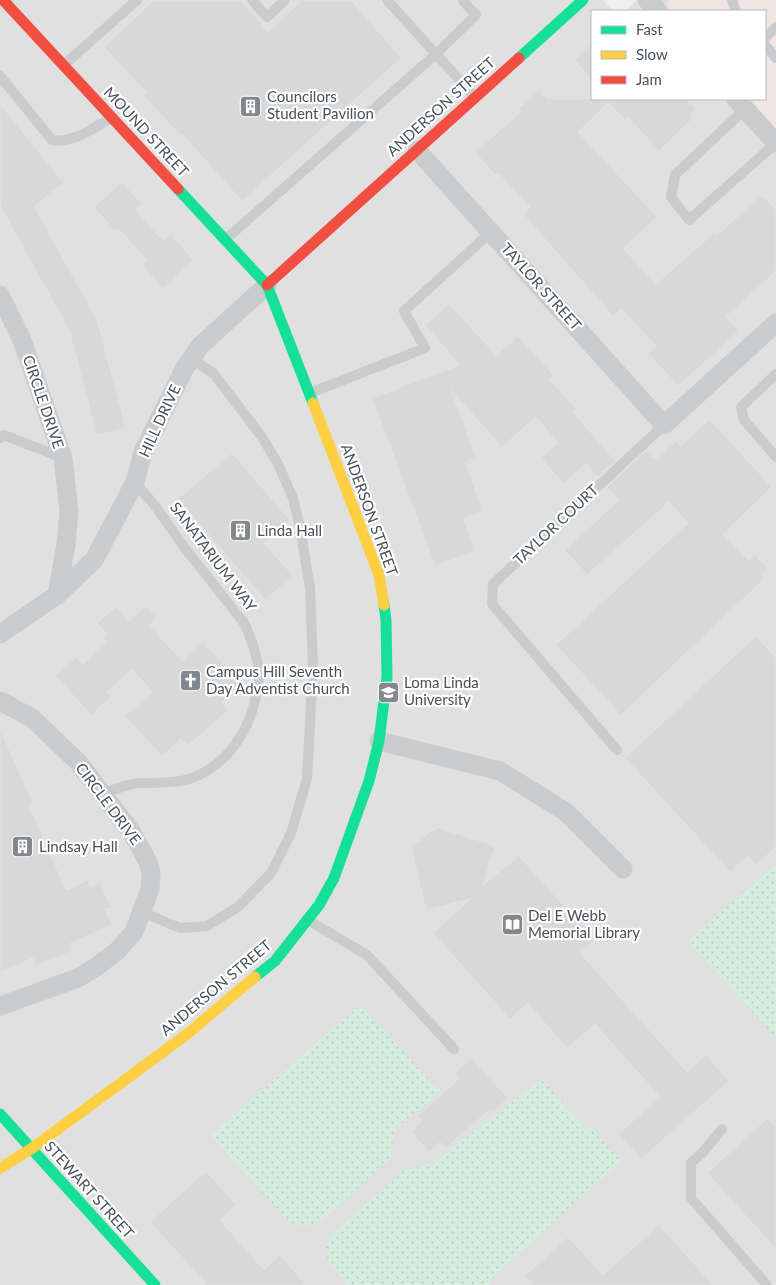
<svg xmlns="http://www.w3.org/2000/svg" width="776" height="1285" font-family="Lato,sans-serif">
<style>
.education{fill:#e1e0e0}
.medical{fill:#f1e5e3}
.green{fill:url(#green-dots)}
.building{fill:#d8d8d9;stroke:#e0e1e2}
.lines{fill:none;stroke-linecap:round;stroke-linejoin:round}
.lane{stroke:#c9cbcd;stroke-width:10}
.street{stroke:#c9cbcd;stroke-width:19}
.fast{stroke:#16e098;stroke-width:11}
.slow{stroke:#ffcf43;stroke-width:11}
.jam{stroke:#f24e42;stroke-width:11}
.labels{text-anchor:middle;stroke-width:4.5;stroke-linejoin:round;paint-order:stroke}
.poi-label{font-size:15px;fill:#47515a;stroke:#fff;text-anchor:start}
.street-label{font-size:15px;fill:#47515a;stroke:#fff}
</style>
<defs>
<pattern id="green-dots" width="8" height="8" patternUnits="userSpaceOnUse" patternTransform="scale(1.25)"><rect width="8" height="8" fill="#d5edde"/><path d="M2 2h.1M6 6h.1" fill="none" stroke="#b8cdc1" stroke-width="1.8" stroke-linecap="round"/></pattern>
</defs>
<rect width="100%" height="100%" fill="#efefef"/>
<!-- education -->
<polygon class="education" points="0,0 603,0 613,11 592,11 592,99 765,99 765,11 625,11 637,0 776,0 776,1285 0,1285"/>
<!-- medical -->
<polygon class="medical" points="669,0 776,0 776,130 748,99 765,99 765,11 671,11 667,7"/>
<!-- green -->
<g class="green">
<polygon points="776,864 776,1038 688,941"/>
<polygon points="360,1005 440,1091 394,1130 391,1158 320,1222 304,1226 289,1222 211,1135"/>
<path d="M542 1079 586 1130 591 1127 621 1161 488 1281 491 1285H348C333 1268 316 1255 334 1233L404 1170 432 1165 452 1148Z"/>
</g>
<!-- building -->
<g class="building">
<polygon points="154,0 240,0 268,31 302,0 351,0 401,58 242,201 182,134 180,135 143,95 147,93 104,47"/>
<polygon points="592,43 592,80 574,60"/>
<polygon points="539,90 547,99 686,99 696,109 690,114 693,118 659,151 628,117 625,120 608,103 578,132 657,217 623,248 656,284 714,233 716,236 762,195 776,210 776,271 726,317 739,331 678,386 648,353 656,346 621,308 613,316 523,214 530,207 498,173 495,175 475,152 521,112 518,109"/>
<polygon points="0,104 64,183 34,206 97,320 126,428 97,435 69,330 0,206"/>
<polygon points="122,182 142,204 135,209 163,241 171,234 194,260 163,288 142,265 147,260 118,228 115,231 94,207"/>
<polygon points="449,304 496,355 518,336 550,371 554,377 550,380 576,409 573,412 615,461 598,477 586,464 563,483 541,458 558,443 536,417 502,447 451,390 476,458 465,462 483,511 463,518 475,551 435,566 372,398 460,365 425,325"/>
<polygon points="709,419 772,487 723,534 749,560 754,554 768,568 762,575 765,578 621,715 556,645 688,523 669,502 587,575 565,550 619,500 607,487 646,451 656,459 676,441 681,446"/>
<polygon points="232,453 290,520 264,543 293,576 265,600 178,499"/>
<polygon points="117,606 129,621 146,606 157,618 149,625 182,661 203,642 242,685 222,702 228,710 188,746 181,739 162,756 125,716 153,692 132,669 107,692 111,697 91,715 56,676 76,657 83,664 107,642 103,638 107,634 97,623"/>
<polygon points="756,636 776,658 776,847 756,865 748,856 730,872 625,758"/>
<polygon points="0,729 33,803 29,805 66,890 88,880 90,887 100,882 111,907 105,909 111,925 69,944 72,951 36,966 33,958 0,973"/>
<polygon points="437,827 495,846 483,885 519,856 595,940 580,953 687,1072 706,1055 729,1081 641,1159 618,1134 660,1097 595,1024 567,1048 527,1003 510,1019 433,933 472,898 426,910 411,847"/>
<polygon points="471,1058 508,1098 493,1112 490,1109 446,1148 440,1142 429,1152 411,1132 422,1121 418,1116 459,1079 455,1073"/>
<polygon points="768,1118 776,1127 776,1249 707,1173"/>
<polygon points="206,1171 236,1205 220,1220 264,1270 280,1255 306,1285 207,1285 150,1222"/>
<polygon points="659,1225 713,1285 534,1285 525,1276 568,1237 603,1275"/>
</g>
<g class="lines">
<!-- lane -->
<g class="lane">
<polyline points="252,0 267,17 285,0"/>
<polyline points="387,0 474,96"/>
<polyline points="732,0 736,11"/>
<polyline points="765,38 776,27"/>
<polyline points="765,45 776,58"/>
<polyline points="64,65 137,0"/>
<path d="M0 76 52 140C73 144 93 128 111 118"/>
<polyline points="745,109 675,175 671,197 689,220 776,143"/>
<polyline points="226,239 436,54 476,15 463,1"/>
<polyline points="776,374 741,407 744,420 776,457"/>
<polyline points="310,393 425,348 404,311 491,232"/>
<polyline points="0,438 4,435 63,458"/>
<polyline points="617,750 492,604 493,584 664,425"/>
<path d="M103 794C115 789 127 784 140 783 157 782 173 784 189 779 228 766 252 728 257 689 258 684 259 678 259 674 258 658 251 637 244 623L184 547 156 507 135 482"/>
<polyline points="142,912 180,928 207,926 238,907 271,873 291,833 307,779 313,667 310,588 300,527 293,498 278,464 262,437 214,374 192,359"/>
<polyline points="308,920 367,955 454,1049"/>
<polyline points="722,1129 703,1152 691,1163 691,1198 767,1285"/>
</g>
<!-- street -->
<g class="street">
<polyline points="647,0 658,11"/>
<polyline points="736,99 776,143"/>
<polyline points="417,150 664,425 776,323"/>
<polyline points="0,295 22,340 63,458 69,512 66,544 57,595 0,634"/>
<polyline points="57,595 94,560 135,482 143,452 185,368 200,346 267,285"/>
<polyline points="0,701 32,718 78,762 131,831 147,860 151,872 150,889 134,932 117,951 96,967 78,978 0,1006"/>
<polyline points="379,741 500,771 566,812 623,869"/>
</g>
<!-- fast -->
<g class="fast">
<polyline points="519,58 583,0"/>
<polyline points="178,189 267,285 313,403"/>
<polyline points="255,977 275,961 319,905 334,878 369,781 379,741 387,677 386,620 384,605"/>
<polyline points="0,1114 155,1285"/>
</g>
<!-- slow -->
<g class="slow">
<polyline points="313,403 379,575 384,605"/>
<polyline points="0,1168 31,1149 186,1035 255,977"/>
</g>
<!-- jam -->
<g class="jam">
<polyline points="3,0 178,189"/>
<polyline points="267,285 519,58"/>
</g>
</g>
<!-- icons -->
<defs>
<symbol id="building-square" viewBox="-11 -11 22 22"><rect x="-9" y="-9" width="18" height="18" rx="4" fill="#82888e" stroke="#fff"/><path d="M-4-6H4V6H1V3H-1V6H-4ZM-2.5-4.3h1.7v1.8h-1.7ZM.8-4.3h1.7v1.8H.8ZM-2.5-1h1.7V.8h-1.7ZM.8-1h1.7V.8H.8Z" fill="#fff"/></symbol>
<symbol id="church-square" viewBox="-11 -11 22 22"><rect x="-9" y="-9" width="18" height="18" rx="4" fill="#82888e" stroke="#fff"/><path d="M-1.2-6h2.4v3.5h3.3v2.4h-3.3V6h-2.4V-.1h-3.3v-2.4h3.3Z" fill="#fff"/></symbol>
<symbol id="university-square" viewBox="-11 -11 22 22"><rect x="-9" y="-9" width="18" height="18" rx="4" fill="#82888e" stroke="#fff"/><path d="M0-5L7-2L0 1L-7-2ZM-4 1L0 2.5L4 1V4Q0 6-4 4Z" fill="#fff"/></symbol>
<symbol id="library-square" viewBox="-11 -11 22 22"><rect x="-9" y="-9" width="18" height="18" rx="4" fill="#82888e" stroke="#fff"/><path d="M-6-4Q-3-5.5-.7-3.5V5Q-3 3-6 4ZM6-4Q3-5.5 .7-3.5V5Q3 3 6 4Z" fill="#fff"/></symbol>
</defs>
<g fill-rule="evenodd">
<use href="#building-square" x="238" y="94" width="25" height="25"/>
<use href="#building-square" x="228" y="518" width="25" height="25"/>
<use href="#church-square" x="178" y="668" width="25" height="25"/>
<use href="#university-square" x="376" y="680" width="25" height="25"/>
<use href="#building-square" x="10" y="834" width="25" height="25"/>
<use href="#library-square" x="500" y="912" width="25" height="25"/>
</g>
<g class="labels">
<!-- poi labels -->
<g class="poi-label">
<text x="267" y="102">Councilors<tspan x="267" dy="17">Student Pavilion</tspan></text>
<text x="257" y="536">Linda Hall</text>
<text x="206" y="677">Campus Hill Seventh<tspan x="206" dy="17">Day Adventist Church</tspan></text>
<text x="404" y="688">Loma Linda<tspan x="404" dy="17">University</tspan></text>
<text x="39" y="852">Lindsay Hall</text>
<text x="528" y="921">Del E Webb<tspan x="528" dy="17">Memorial Library</tspan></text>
</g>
<!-- street labels -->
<g class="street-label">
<text transform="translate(441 107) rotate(-42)" y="5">ANDERSON STREET</text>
<text transform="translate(146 132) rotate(47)" y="5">MOUND STREET</text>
<text transform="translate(541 287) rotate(48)" y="5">TAYLOR STREET</text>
<text transform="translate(43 402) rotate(71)" y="5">CIRCLE DRIVE</text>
<text transform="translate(160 421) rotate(-65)" y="5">HILL DRIVE</text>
<text transform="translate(369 510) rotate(70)" y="5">ANDERSON STREET</text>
<text transform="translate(556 525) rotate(-43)" y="5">TAYLOR COURT</text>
<text transform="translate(213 557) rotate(53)" y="5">SANATARIUM WAY</text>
<text transform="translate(108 804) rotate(53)" y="5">CIRCLE DRIVE</text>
<text transform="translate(216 988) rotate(-40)" y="5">ANDERSON STREET</text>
<text transform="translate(89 1190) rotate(48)" y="5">STEWART STREET</text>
</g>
</g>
<!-- legend -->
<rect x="591" y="10" width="175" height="90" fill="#ffffff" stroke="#b5b9bd"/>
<rect x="601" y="26" width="25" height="8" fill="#16e098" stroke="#b5b9bd"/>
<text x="636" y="35" font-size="15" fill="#47515a">Fast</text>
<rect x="601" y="51" width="25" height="8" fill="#ffcf43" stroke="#b5b9bd"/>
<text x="636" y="60" font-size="15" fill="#47515a">Slow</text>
<rect x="601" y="76" width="25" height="8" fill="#f24e42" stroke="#b5b9bd"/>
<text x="636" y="85" font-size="15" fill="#47515a">Jam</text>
</svg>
